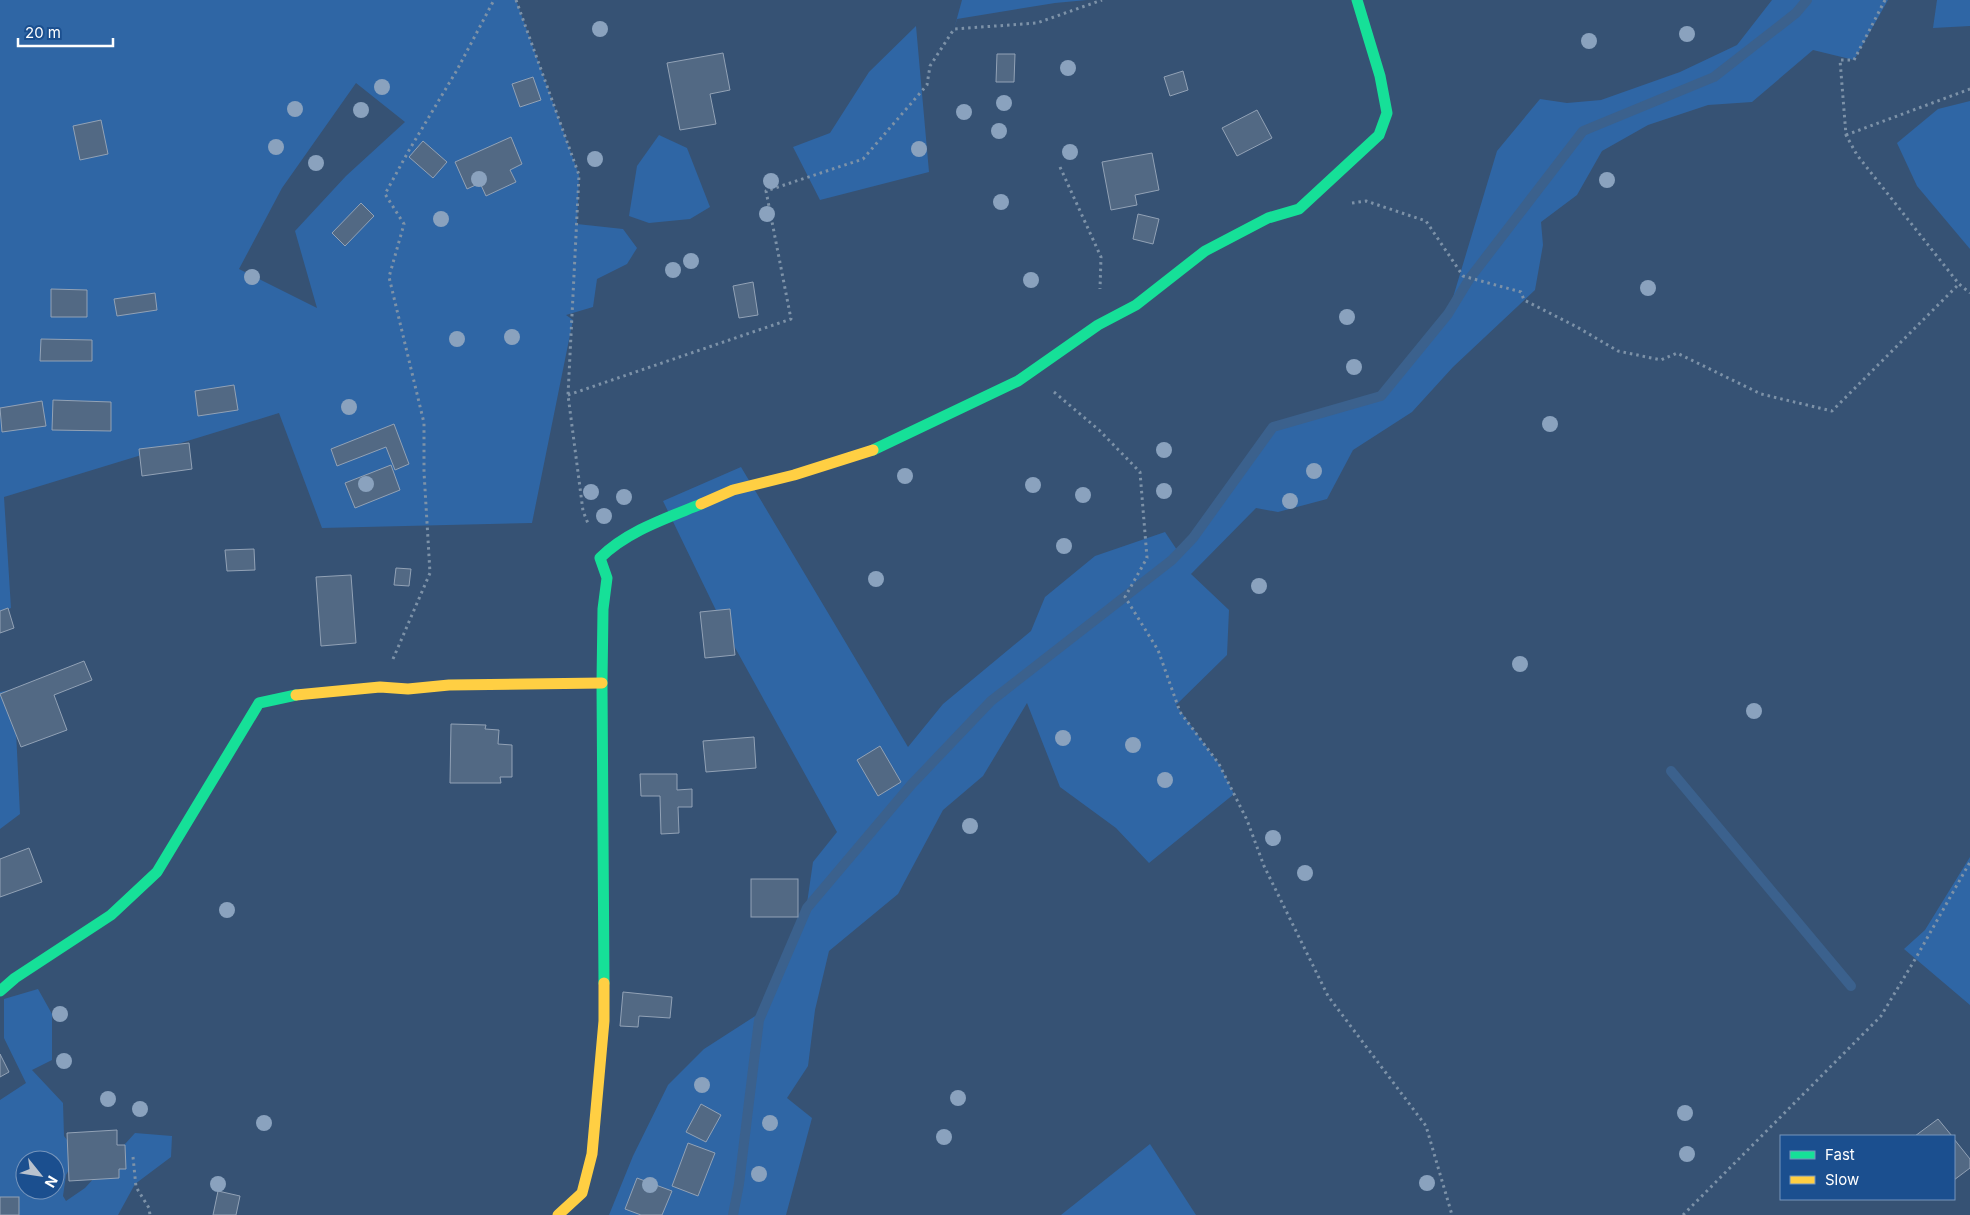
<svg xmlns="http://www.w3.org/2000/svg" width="1970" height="1215" font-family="Inter,sans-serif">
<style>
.green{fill:#2f66a5;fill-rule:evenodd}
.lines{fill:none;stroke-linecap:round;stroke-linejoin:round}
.stream{stroke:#3b618d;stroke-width:10}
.building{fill:#526984;stroke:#92a2b6}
.path{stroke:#7d92a8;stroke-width:3;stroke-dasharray:2.5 4;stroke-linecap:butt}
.fast{stroke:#16e098;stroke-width:11}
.slow{stroke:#ffcf43;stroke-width:11}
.tree{fill:#8aa2be}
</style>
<rect width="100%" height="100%" fill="#365274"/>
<!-- green -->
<g class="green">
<path d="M0 0H516L579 175 577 224 623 229 637 248 627 264 597 279 593 307 566 315 573 320 532 523 322 528 279 413 4 497 11 608 0 612ZM356 83 405 122 346 176 295 231 317 308 239 269 282 188Z"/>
<polygon points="962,0 1087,0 1055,3 957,19 954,29"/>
<polygon points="1772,0 1888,0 1854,60 1813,50 1752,102 1708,105 1648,125 1602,151 1577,195 1541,222 1543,245 1535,290 1453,367 1412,412 1353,450 1327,499 1278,512 1256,508 1191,574 1229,610 1227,655 1176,705 1219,764 1234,794 1149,863 1116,828 1060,787 1027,703 983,776 943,810 898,894 829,951 815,1010 808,1066 787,1098 812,1118 786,1215 609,1215 633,1156 668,1085 704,1049 763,1011 806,910 813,862 837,832 728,635 663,501 741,467 908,747 943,704 1031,631 1045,597 1095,556 1165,532 1179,553 1193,538 1273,427 1381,396 1448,314 1497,151 1540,99 1567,103 1601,100 1680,72 1737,45"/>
<polygon points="1937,0 1970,0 1970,26 1933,28"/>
<polygon points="916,26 929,172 820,200 793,147 830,133 869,72"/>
<polygon points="1970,101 1970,249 1917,186 1897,143 1938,109"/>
<polygon points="659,135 687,148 710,207 690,219 649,223 629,216 637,166"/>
<polygon points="14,689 20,814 0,829 0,692"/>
<polygon points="1970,857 1970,1005 1904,949 1925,930"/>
<path d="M38 989 52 1014V1060L32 1070 63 1103 64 1136 78 1154 66 1175 63 1196 66 1201 85 1188 135 1133 172 1136 171 1157 135 1184 118 1215H0V1100L26 1083 4 1038V999ZM25 1160H55V1190H25Z"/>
<polygon points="1150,1144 1196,1215 1061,1215"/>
</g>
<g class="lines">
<!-- stream -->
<g class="stream">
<polyline points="1671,771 1851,986"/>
<polyline points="733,1215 739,1184 759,1020 807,908 911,785 991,701 1172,560 1193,538 1273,427 1381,396 1448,314 1470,278 1583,131 1714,77 1796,13 1807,0"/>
</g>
</g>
<!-- building -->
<g class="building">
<polygon points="723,53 730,90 710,94 716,124 680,130 667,63"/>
<polygon points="997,54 1015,54 1014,82 996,82"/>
<polygon points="1183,71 1188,90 1170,96 1164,77"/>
<polygon points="533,77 541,100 520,107 512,84"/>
<polygon points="1257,110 1272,138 1237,156 1222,128"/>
<polygon points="101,120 108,154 80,160 73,126"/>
<polygon points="511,137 522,164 510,170 516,182 486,196 480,183 467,189 455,162"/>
<polygon points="423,141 447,162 433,178 409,157"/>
<polygon points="1152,153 1159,190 1135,195 1137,205 1111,210 1102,162"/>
<polygon points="361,203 374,216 345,246 332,233"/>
<polygon points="1138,214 1159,219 1153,244 1133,239"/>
<polygon points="753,282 758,315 739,318 733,286"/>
<polygon points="51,289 87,290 87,317 51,317"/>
<polygon points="155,293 157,310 117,316 114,299"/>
<polygon points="41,339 92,340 92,361 40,361"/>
<polygon points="234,385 238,410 198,416 195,391"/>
<polygon points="53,400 111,402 111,431 52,430"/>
<polygon points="42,401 46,426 2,432 0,408"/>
<polygon points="394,424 409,464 395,470 386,447 337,466 331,449"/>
<polygon points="189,443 192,469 142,476 139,449"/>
<polygon points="391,465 400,490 355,508 345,483"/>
<polygon points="254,549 255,570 227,571 225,550"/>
<polygon points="396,568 411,569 409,586 394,585"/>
<polygon points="351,575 356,643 321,646 316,577"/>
<polygon points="8,608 14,628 0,633 0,611"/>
<polygon points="730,609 735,655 705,658 700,612"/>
<polygon points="84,661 92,680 54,695 67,730 21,747 0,694"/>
<polygon points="451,724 486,725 485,729 499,730 498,744 512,745 512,777 500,777 501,783 450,783"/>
<polygon points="754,737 756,768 706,772 703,741"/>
<polygon points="880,746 901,782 878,796 857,760"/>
<polygon points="640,774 677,774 677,790 692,789 692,807 678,807 679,833 661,834 660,796 641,796"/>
<polygon points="29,848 42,882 0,897 0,859"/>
<rect x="751" y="879" width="47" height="38"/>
<polygon points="623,992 672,997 670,1018 639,1016 638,1027 620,1026"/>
<polygon points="0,1054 9,1072 0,1077"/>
<polygon points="701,1104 721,1115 706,1142 686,1132"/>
<polygon points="1938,1119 1952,1136 1915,1136"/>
<polygon points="117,1130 117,1145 125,1145 126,1169 119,1169 119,1178 69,1181 67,1133"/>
<polygon points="1954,1139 1970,1159 1970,1168 1954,1180"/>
<polygon points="688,1143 715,1153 698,1196 672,1186"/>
<polygon points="637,1178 672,1191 662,1215 641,1215 625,1209"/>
<polygon points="218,1191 240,1196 236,1215 213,1215"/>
<rect x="0" y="1197" width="19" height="18"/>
</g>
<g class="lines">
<!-- path -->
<g class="path">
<polyline points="516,0 579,175 568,395 583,511 589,526"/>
<polyline points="1885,0 1854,60 1840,60 1846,135 1857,155 1959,284 1970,293"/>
<polyline points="1846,135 1970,89"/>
<polyline points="1060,167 1101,257 1100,289"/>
<polyline points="1352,203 1366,201 1426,221 1463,276 1521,292 1524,300 1577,327 1618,351 1661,360 1677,353 1761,394 1832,411 1959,284"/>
<polyline points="1054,392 1099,430 1140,472 1147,558 1125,597 1158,650 1180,712 1219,764 1247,820 1264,866 1328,996 1426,1126 1452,1215"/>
<polyline points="568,395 791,319 766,191 863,159 927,85 930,66 954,29 1037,23 1102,0"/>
<polyline points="393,659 430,573 424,472 424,423 389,277 404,224 385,194 408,152 457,70 494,0"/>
<polyline points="133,1157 136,1187 149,1208 150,1215"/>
<polyline points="1683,1215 1881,1016 1917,956 1970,862"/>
</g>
<!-- fast -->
<g class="fast">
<polyline points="873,450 1018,381 1098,325 1136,305 1205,251 1268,218 1299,209 1379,135 1387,113 1380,76 1357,0"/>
<path d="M604 983 602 683 603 609 607 578 600 558C627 531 667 518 701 504"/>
<polyline points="0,991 15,978 111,915 157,872 259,703 296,695"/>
</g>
<!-- slow -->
<g class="slow">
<polyline points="701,504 733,490 794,475 873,450"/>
<polyline points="296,695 380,687 408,689 449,685 602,683"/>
<polyline points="558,1215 582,1193 592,1154 604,1021 604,983"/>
</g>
</g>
<!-- trees -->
<g class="tree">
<circle cx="600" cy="29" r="8"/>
<circle cx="1687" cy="34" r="8"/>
<circle cx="1589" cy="41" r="8"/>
<circle cx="1068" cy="68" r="8"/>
<circle cx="382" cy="87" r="8"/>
<circle cx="1004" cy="103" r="8"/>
<circle cx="295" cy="109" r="8"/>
<circle cx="361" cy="110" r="8"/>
<circle cx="964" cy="112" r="8"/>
<circle cx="999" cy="131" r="8"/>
<circle cx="276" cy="147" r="8"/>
<circle cx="919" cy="149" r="8"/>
<circle cx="1070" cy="152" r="8"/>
<circle cx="595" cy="159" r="8"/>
<circle cx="316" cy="163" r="8"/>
<circle cx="479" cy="179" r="8"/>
<circle cx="1607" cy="180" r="8"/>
<circle cx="771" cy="181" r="8"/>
<circle cx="1001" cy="202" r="8"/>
<circle cx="767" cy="214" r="8"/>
<circle cx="441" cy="219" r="8"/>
<circle cx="691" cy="261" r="8"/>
<circle cx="673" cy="270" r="8"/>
<circle cx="252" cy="277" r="8"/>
<circle cx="1031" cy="280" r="8"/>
<circle cx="1648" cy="288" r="8"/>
<circle cx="1347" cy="317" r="8"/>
<circle cx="512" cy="337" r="8"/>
<circle cx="457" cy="339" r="8"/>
<circle cx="1354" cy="367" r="8"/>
<circle cx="349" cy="407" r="8"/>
<circle cx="1550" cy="424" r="8"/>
<circle cx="1164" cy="450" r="8"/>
<circle cx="1314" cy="471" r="8"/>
<circle cx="905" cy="476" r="8"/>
<circle cx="366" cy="484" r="8"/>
<circle cx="1033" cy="485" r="8"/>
<circle cx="1164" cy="491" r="8"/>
<circle cx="591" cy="492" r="8"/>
<circle cx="1083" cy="495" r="8"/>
<circle cx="624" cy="497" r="8"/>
<circle cx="1290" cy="501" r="8"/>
<circle cx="604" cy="516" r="8"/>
<circle cx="1064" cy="546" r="8"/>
<circle cx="876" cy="579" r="8"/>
<circle cx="1259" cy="586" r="8"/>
<circle cx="1520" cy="664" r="8"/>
<circle cx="1754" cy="711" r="8"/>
<circle cx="1063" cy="738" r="8"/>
<circle cx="1133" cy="745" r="8"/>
<circle cx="1165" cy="780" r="8"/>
<circle cx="970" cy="826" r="8"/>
<circle cx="1273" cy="838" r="8"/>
<circle cx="1305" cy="873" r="8"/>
<circle cx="227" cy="910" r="8"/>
<circle cx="60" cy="1014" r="8"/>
<circle cx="64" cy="1061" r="8"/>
<circle cx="702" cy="1085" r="8"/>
<circle cx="958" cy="1098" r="8"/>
<circle cx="108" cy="1099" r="8"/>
<circle cx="140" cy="1109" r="8"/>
<circle cx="1685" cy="1113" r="8"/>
<circle cx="264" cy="1123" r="8"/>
<circle cx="770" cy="1123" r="8"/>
<circle cx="944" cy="1137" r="8"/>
<circle cx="1687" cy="1154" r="8"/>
<circle cx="759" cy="1174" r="8"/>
<circle cx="1427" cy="1183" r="8"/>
<circle cx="218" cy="1184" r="8"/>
<circle cx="650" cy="1185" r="8"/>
</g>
<!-- legend -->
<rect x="1780" y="1135" width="175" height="65" fill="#1b4f8f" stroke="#7695bc"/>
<rect x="1790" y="1151" width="25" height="8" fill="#16e098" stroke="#7695bc"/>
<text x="1825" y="1160" font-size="15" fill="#ffffff">Fast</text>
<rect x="1790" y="1176" width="25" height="8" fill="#ffcf43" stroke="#7695bc"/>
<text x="1825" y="1185" font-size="15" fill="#ffffff">Slow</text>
<!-- north arrow -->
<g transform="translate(40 1175) rotate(120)"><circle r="24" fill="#1b4f8f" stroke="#7695bc"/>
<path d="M0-4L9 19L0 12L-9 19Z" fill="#b9c2ce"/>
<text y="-8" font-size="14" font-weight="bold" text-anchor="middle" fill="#ffffff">N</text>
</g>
<!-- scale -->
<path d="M18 38v8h95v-8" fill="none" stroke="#ffffff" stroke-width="2.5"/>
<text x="25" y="38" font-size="15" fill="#ffffff" stroke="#1b4f8f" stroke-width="4" paint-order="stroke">20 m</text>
</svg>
